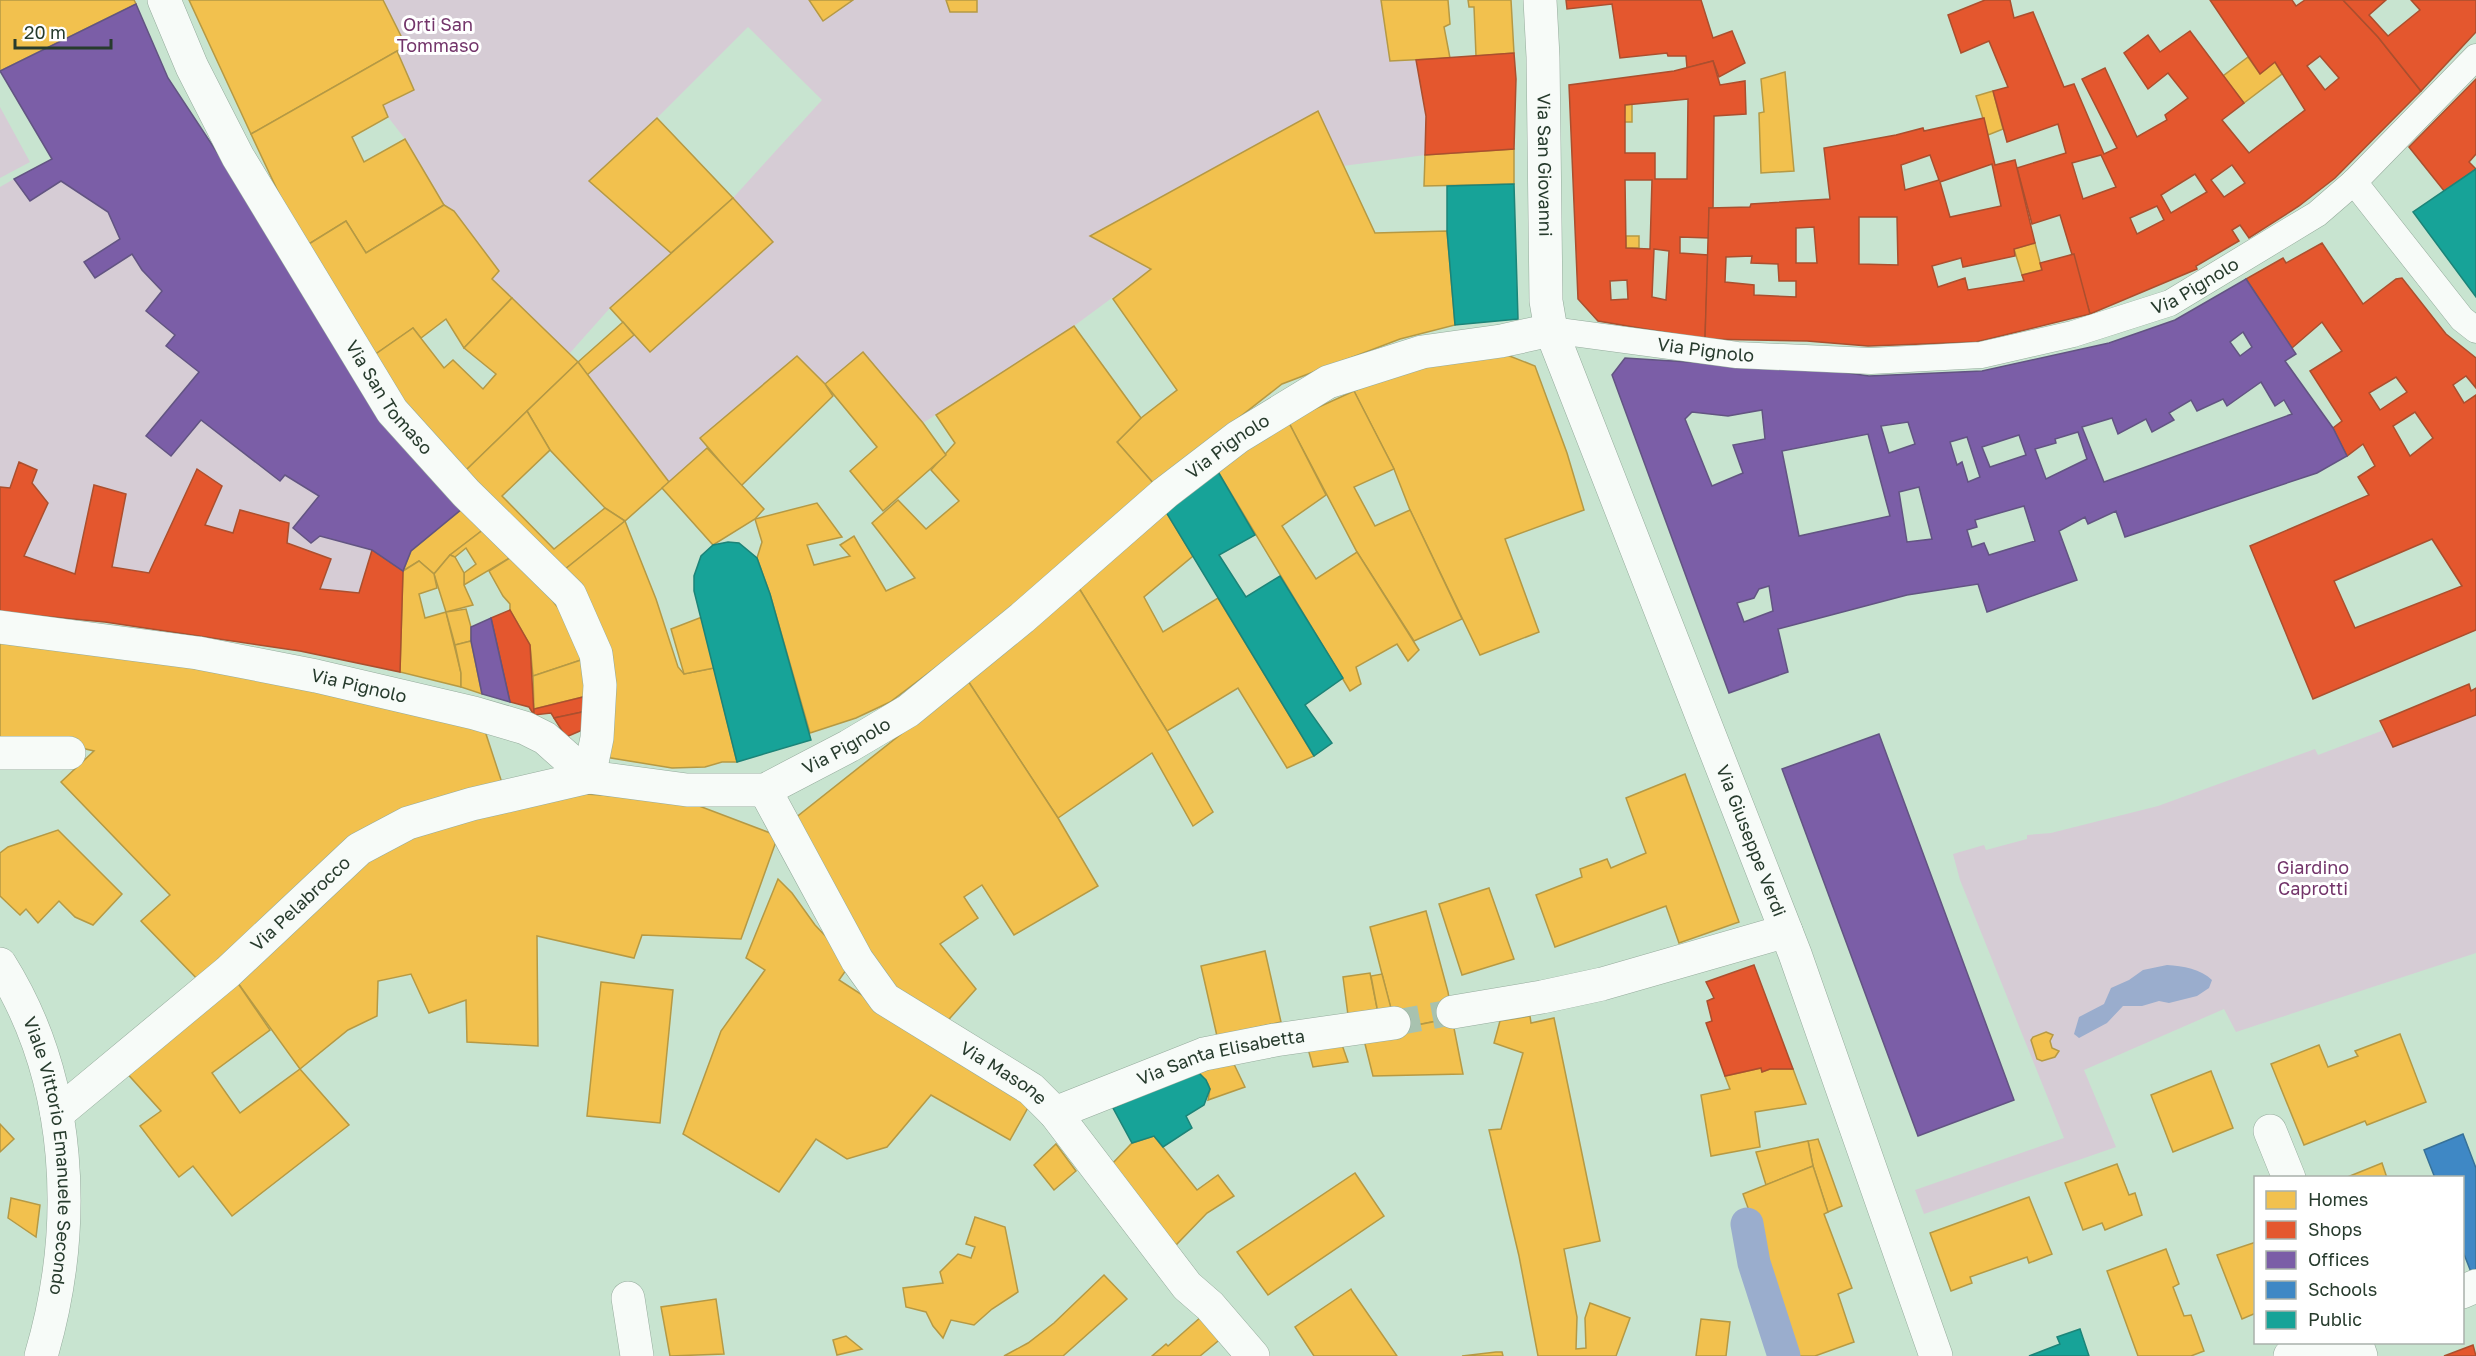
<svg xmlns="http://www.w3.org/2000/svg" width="2476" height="1356" font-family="'Golos Text',sans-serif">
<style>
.green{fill:#d6ccd5}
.water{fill:#9aadcd}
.homes{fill:#f2c14e;stroke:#b59944;stroke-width:1.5}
.shops{fill:#e4572e;stroke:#ab4f2e;stroke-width:1.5;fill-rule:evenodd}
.offices{fill:#7b5ea7;stroke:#625482;stroke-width:1.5;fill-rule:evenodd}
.schools{fill:#3f88c5;stroke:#387197;stroke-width:1.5}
.public{fill:#17a398;stroke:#1c8478;stroke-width:1.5}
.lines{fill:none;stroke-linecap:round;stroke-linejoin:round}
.canal{stroke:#9aadcd;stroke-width:33}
.pedestrian-tunnel{stroke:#a8c2af;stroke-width:26;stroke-dasharray:26 13;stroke-linecap:butt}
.pedestrian-casing{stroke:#95ab9c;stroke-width:27}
.minor-casing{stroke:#95ab9c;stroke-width:34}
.tertiary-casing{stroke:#95ab9c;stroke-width:34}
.pedestrian{stroke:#f7fbf8;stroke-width:26}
.minor{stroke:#f7fbf8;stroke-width:33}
.tertiary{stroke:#f7fbf8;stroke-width:33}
.labels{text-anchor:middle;stroke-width:6;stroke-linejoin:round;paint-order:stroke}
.park-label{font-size:18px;fill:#73356a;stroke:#fff}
.street-label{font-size:18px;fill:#273b2d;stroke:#fff}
</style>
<rect width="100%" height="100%" fill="#c8e4d0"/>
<!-- green -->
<g class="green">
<polygon points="383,0 1381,0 1390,61 1416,60 1426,116 1425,155 1343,166 1318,111 1091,235 1151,269 1074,326 923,423 863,352 825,384 797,356 700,438 707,448 669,482 587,375 634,335 650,352 772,243 733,198 822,100 748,27 657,118 590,181 671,253 610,308 569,354 492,279 499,271 444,205 405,139 388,117 383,105 414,90 397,51 405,46"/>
<polygon points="0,107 30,162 0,178"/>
<polygon points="14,179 30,200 61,181 108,212 120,239 84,262 95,278 132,254 142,270 162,291 146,311 175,335 166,346 199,372 147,436 171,456 201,420 280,481 285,475 319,496 320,536 372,550 359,593 320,589 331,560 287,543 289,523 241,510 233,533 205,525 222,486 197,470 149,573 112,567 126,494 95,485 75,574 24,556 48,503 32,483 37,470 20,463 10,488 0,487 0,187"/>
<polygon points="2476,715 2476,953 2236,1032 2224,1009 2084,1070 2116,1147 1924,1214 1915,1190 2064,1138 1960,880 1953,854 1984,845 1986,850 2027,839 2027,835 2051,833 2158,806 2315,749 2318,755 2384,730 2393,746"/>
</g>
<!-- water -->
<path class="water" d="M2167 965C2183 966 2201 969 2212 980L2209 988 2197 996 2169 1003 2159 1001 2142 1006H2123L2107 1023 2079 1038 2074 1034 2079 1017 2104 1004 2111 988 2129 980 2143 970Z"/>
<!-- homes -->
<g class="homes">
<polygon points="0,0 134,0 136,4 0,71"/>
<polygon points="189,0 383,0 406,46 251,134"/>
<polygon points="809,0 853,0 823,21"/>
<polygon points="946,0 977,0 977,12 950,12"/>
<polygon points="1381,0 1448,0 1450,24 1444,27 1450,58 1390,61"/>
<polygon points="1468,0 1511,0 1514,53 1476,56 1474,7 1469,7"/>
<polygon points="397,51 414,90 383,105 388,117 352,137 364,162 405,139 444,205 366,253 346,221 304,247 251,134"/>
<polygon points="2248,57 2260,74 2275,62 2282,74 2244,103 2223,76"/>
<polygon points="1785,72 1794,171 1761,173 1759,113 1764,112 1761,79"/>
<polygon points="1993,91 2003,129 1988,135 1976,96"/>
<polygon points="1632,104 1632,122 1624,122 1625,105"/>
<polygon points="1318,111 1375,233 1447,231 1455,325 1400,339 1282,384 1154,484 1117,442 1141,418 1177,390 1113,299 1151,269 1090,236"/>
<polygon points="657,118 733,198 671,253 589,181"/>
<polygon points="1514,149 1514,184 1424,186 1425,155"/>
<polygon points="733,198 773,242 650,352 610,308"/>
<polygon points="444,205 454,211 499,271 492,279 512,298 464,348 446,319 421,338 413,328 370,358 304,247 346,221 366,253"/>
<rect x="1626" y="236" width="13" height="12"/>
<polygon points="2035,243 2042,270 2022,275 2014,249"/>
<polygon points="512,298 578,362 462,474 370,358 413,328 444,368 453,360 483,389 496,374 464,348"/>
<polygon points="623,322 634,335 587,375 578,362"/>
<polygon points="1074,326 1141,418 1117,442 1154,484 996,622 890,702 856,718 810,733 770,594 757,558 762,542 755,519 817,503 842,537 807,545 814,565 850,556 840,545 854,536 886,591 915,578 872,523 898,500 926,529 959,501 931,470 955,443 936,415"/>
<polygon points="863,352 923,423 946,455 883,511 850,471 877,447 825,384"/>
<polygon points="1507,355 1535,366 1567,453 1584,510 1505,539 1539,632 1480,655 1410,510 1394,469 1354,391 1421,361"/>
<polygon points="797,356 825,384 833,396 741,486 700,438"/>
<polygon points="578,362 669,482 625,521 605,508 550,450 527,411"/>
<polygon points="1354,391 1394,469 1354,487 1375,526 1410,510 1462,619 1414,641 1357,552 1288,421"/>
<polygon points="527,411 550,450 502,496 554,549 605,508 625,521 564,570 462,474"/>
<polygon points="1288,421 1326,495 1282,526 1316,579 1357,552 1419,650 1408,661 1397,644 1356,667 1361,684 1350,691 1217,470"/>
<polygon points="707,448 764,509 755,519 713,545 662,488"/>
<polygon points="468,504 488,526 450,555 434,574 419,561 403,571 411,551"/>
<polygon points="1163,507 1193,556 1144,597 1163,632 1218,598 1314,756 1287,768 1238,688 1167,731 1077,585"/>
<polygon points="625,521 656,599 678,667 684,674 714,668 737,762 722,762 705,767 672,768 605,757 564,570"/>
<polygon points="488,526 516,554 464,585 464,573 476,564 466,548 455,557 450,555"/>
<polygon points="516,554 570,623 584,659 533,676 530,645 510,610 510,604 503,596 489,571"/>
<polygon points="450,555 455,557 464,573 464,585 473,605 446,612 434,574"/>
<polygon points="419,561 434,574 437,588 419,594 425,618 446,612 461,673 461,687 400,672 403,571"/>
<polygon points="1077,585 1167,731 1213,812 1193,826 1152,753 1058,818 968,681"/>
<polygon points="466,609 471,627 471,641 455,645 446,612"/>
<polygon points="702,617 714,668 684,674 671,629"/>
<polygon points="0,635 236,674 484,728 504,789 426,807 202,984 141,921 170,895 61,782 94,751 39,738 0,744"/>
<polygon points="471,641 482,694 461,687 461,673 455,645"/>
<polygon points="584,659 587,696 534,709 533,676"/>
<polygon points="968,681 1058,818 1098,886 1014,935 982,885 964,897 978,918 940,944 976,989 942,1027 889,991 794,819"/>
<polygon points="1685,774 1739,922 1679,943 1666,906 1555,947 1536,895 1582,877 1580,869 1607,859 1611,868 1646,853 1626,798"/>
<polygon points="586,794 686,801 778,836 741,939 642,935 634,958 537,936 538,1046 467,1042 466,1000 429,1013 411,974 378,981 377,1016 348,1030 300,1069 235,979 370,856 474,810"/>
<polygon points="58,830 122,894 93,925 75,917 59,901 38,923 26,909 20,915 0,896 0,853 8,847"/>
<polygon points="778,879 792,893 815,925 851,963 839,980 1030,1104 1010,1140 931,1095 887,1147 847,1159 816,1139 779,1192 683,1134 721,1031 765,970 746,958"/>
<polygon points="1489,888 1514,959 1462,975 1439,904"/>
<polygon points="1426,911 1448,992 1452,1018 1396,1029 1370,927"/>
<polygon points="1265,951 1281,1022 1217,1036 1201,966"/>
<polygon points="1370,973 1378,1013 1348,1015 1343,977"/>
<polygon points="1382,974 1392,1012 1378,1013 1371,976"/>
<polygon points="235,979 270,1030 212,1073 240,1113 300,1069 349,1125 232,1216 193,1166 179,1177 140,1126 161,1111 124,1070"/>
<polygon points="601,982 673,990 660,1123 587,1116"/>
<polygon points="1530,1016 1531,1023 1554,1018 1600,1241 1564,1249 1577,1317 1576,1349 1586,1348 1585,1318 1590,1303 1630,1318 1616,1356 1538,1356 1519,1256 1489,1130 1501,1129 1523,1053 1494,1043 1500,1021"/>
<polygon points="1452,1018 1463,1074 1373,1076 1363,1036"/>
<polygon points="2046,1032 2053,1035 2050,1041 2052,1048 2059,1051 2055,1057 2042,1061 2037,1059 2031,1040 2033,1037"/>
<polygon points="2400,1034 2426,1102 2367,1125 2365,1121 2304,1145 2271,1064 2319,1045 2328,1067 2358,1056 2355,1051"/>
<polygon points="1340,1039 1348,1062 1313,1067 1307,1045"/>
<polygon points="1232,1060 1245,1087 1208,1100 1210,1089 1208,1084 1199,1073"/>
<polygon points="1761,1068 1762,1072 1770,1069 1793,1069 1806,1104 1755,1112 1760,1147 1711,1156 1701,1095 1730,1089 1725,1076"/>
<polygon points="2211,1071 2233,1128 2173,1152 2151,1095"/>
<polygon points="0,1124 14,1139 0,1152"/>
<polygon points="1154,1136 1197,1190 1218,1175 1234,1196 1207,1213 1176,1245 1111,1165 1132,1143"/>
<polygon points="1818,1139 1842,1206 1828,1212 1813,1166 1808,1141"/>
<polygon points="1808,1141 1813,1166 1766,1185 1756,1152"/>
<polygon points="1056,1144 1076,1171 1054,1190 1034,1165"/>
<polygon points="2382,1163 2387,1178 2345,1178"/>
<polygon points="2117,1164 2129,1195 2135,1193 2142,1215 2105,1230 2102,1223 2083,1230 2065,1183"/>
<polygon points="1813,1166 1828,1212 1824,1214 1852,1288 1838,1294 1854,1342 1815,1356 1787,1356 1767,1282 1774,1280 1743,1194"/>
<polygon points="1355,1173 1384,1216 1268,1295 1237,1252"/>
<polygon points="2029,1197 2052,1254 2029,1263 2027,1257 1970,1277 1972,1283 1951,1291 1930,1233"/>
<polygon points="11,1198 40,1205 36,1237 8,1218"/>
<polygon points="975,1217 1005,1227 1018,1292 992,1309 974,1325 951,1320 943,1338 933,1326 926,1312 906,1307 903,1288 943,1283 940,1272 958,1254 971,1258 975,1247 966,1244"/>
<polygon points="2256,1242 2256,1313 2242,1319 2217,1255"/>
<polygon points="2166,1249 2179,1284 2173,1287 2184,1316 2191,1315 2204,1351 2191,1356 2138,1356 2107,1271"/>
<polygon points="1104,1275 1127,1299 1063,1356 1004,1356 1028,1343 1054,1323"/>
<polygon points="1351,1289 1352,1291 1397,1356 1314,1356 1295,1327"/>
<polygon points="716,1299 724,1354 670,1356 661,1307"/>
<polygon points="1210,1309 1229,1332 1200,1356 1152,1356 1166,1344 1168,1346"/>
<polygon points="1701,1319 1730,1322 1726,1356 1696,1356"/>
<polygon points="846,1336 862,1349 837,1355 833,1340"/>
<polygon points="1496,1352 1502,1352 1503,1356 1462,1356"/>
</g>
<!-- shops -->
<g class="shops">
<polygon points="1566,0 1701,0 1713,38 1732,31 1745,63 1719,77 1713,61 1687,68 1686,56 1668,56 1667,53 1620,58 1612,4 1567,9"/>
<path d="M1985 0H2010L2014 18 2033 12 2064 87 2074 84 2104 154 2117 148 2082 79 2105 68 2137 137 2167 120 2165 115 2188 98 2168 73 2148 89 2124 53 2148 35 2160 52 2190 31 2244 103 2222 120 2249 153 2305 110 2275 62 2260 74 2210 0H2292L2296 6 2305 0H2343L2378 37 2421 91 2335 178 2299 206 2249 238 2240 225 2232 230 2239 241 2196 266 2197 269 2090 314 2060 215 2032 224 2017 168 2066 153 2058 124 2007 142 1993 91 2008 87 1989 41 1961 53 1948 15ZM2320 56 2339 78 2325 90 2307 66ZM2101 155 2116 187 2083 199 2072 163ZM2232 165 2245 183 2224 197 2211 180ZM2195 174 2207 192 2171 213 2161 195ZM2157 206 2164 220 2137 234 2130 218Z"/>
<polygon points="2343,0 2386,0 2369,15 2388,36 2420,10 2411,0 2476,0 2476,32 2421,91 2378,37"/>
<polygon points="1514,53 1516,79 1514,149 1425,155 1426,116 1416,60"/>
<path d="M1713 61 1720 85 1745 81 1746 114 1714 116 1713 209 1709 208V238L1680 237V253L1708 255 1705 339 1598 321 1578 299 1569 85 1674 71ZM1688 99 1687 179H1655V153H1625V105ZM1625 180H1652L1650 249 1626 248ZM1654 249 1669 251 1666 300 1652 297ZM1627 280 1628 299 1611 300 1610 281Z"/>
<polygon points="2476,79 2476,154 2469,162 2476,169 2445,192 2409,147"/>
<path d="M1984 118 1995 165 2015 160 2035 243 2014 249 2015 256 1963 267 1961 258 1932 266 1938 287 1965 278 1968 290 2024 281 2022 275 2042 270 2040 263 2074 254 2090 314 1976 342 1868 346 1807 341 1705 339 1709 208 1750 207 1751 204 1830 199 1824 148 1896 135 1923 128 1924 131ZM1930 155 1939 180 1905 190 1901 165ZM1992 164 2001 206 1950 217 1940 182ZM1859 217H1897L1898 265 1859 264ZM1814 227 1817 263H1796V228ZM1752 256 1751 263 1778 264 1779 281H1796V297L1754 295V285L1725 282 1726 257Z"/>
<path d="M2322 243 2363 304 2396 279 2402 278 2446 334 2476 358V388L2466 376 2453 385 2464 403 2476 395V630L2313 699 2250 546 2369 495 2358 477 2375 466 2363 444 2347 456 2333 428 2342 421 2310 371 2342 351 2322 322 2292 348 2246 279 2283 258 2286 263ZM2396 377 2407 392 2380 410 2369 393ZM2415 412 2433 438 2410 456 2393 426ZM2432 539 2462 586 2355 628 2334 581Z"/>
<polygon points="19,462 37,470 32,483 48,503 24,556 75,574 94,485 126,494 112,567 149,573 197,469 222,486 205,525 233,533 240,510 289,523 287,543 331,559 320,589 359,593 372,550 403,571 400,672 300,651 105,622 0,612 0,487 10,488"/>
<polygon points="510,610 530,645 534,715 529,707 510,702 491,618"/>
<polygon points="2469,684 2471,691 2476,688 2476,715 2393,747 2380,721"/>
<polygon points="587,696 587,711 554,718 551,713 534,715 534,709"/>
<polygon points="587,711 587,728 566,737 554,718"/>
<polygon points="1754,965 1793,1069 1770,1069 1762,1072 1761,1068 1725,1076 1706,1023 1712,1021 1707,1001 1714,998 1706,982"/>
<polygon points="2473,1345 2476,1356 2444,1356 2452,1353"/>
</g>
<!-- offices -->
<g class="offices">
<polygon points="136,4 168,78 228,169 468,504 411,551 403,571 372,550 320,536 311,543 293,528 319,496 285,475 280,481 201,420 171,456 146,436 199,372 166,346 175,335 146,311 162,291 142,270 132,254 95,278 84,262 120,239 108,212 61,181 30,201 14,179 52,159 0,71"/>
<path d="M2246 279 2296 354 2285 361 2333 428 2347 456 2317 473 2125 537 2116 511 2088 524 2085 517 2059 531 2077 580 1987 612 1978 584 1907 595 1778 629 1788 672 1729 693 1612 375 1625 358 1834 371 1869 376 1982 371 2109 343 2175 320ZM2243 332 2252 347 2240 356 2230 342ZM2261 382 2275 406 2284 400 2292 414 2104 482 2082 427 2112 418 2118 434 2146 419 2152 432 2174 420 2169 413 2191 400 2197 411 2223 399 2227 406ZM1762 410 1765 439 1733 445 1743 473 1712 486 1685 419 1692 412 1728 416ZM1908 422 1915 444 1889 453 1881 426ZM2078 432 2087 459 2046 479 2035 449 2056 443 2055 439ZM1868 434 1890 516 1799 536 1782 451ZM2019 435 2026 455 1990 467 1982 447ZM1967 437 1980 477 1968 482 1962 462 1957 465 1950 442ZM1919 487 1932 539 1907 542 1899 492ZM2024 506 2035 541 1989 555 1984 543 1972 547 1967 530 1977 527 1975 520ZM1769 586 1773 611 1744 622 1737 603 1754 598 1759 589Z"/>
<polygon points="491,618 510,702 482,694 471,641 471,627"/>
<polygon points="1879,734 2014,1100 1918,1136 1782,769"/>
</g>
<!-- schools -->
<polygon class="schools" points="2463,1134 2476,1168 2476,1270 2471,1272 2462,1249 2462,1178 2435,1178 2424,1150"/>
<!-- public -->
<g class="public">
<polygon points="2476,169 2476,297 2413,212"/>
<polygon points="1514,184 1518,319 1455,325 1447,231 1447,186"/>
<polygon points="1217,470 1255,535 1219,555 1246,597 1280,576 1343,678 1305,705 1332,743 1314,756 1163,507"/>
<polygon points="728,542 739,543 757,558 770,594 811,740 737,762 694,591 694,576 701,556 713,545"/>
<polygon points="1199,1073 1206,1080 1210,1089 1204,1105 1186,1116 1192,1128 1163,1147 1154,1136 1132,1143 1113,1108 1182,1075"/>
<polygon points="2080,1329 2089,1356 2029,1356 2060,1344 2057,1337"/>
</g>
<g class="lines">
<!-- canal -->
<polyline class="canal" points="1747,1224 1754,1263 1784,1356"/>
<!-- pedestrian-tunnel -->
<polyline class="pedestrian-tunnel" points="1394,1023 1453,1012"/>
<defs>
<g id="pedestrian">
<polyline points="2354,182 2462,319 2476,330"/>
<path id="s1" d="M1551 330 1737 355 1871 361 1981 355 2073 334 2170 303 2317 214 2354 182 2476 57"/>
</g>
<g id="minor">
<path id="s2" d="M164 0 192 67 238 157 392 411 466 493 570 595 596 654 600 685 597 738 589 777"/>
<path id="s3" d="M0 627 198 653 316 676 474 713 525 728 545 738 589 777 687 790H765L849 746 908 711 1022 618 1165 493 1238 437 1328 382 1422 352 1501 341 1551 330"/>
<polyline points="0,753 69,753"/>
<path id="s4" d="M765 790 857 960 885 999 1031 1089 1055 1113 1187 1286 1210 1306 1253 1356"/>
<polyline points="1453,1012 1542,997 1602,984 1786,931"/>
<path id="s5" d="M1055 1113 1204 1054 1275 1040 1394 1023"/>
<path id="s6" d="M57 1114 228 972 359 849 408 823 472 804 589 777"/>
<polyline points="2270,1131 2289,1178"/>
<polyline points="2462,1292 2476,1286"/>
<polyline points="628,1298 637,1356"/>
<polyline points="2356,1342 2361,1356"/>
<polyline points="2290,1356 2335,1342"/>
</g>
<g id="tertiary">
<path id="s7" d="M1540 0 1543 57 1546 301 1551 330 1795 954 1936 1356"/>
<path id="s8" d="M0 964C73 1080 79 1227 41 1356"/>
</g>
</defs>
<!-- pedestrian casing -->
<use href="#pedestrian" class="pedestrian-casing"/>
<!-- minor casing -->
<use href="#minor" class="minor-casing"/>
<!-- tertiary casing -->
<use href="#tertiary" class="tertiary-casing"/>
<!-- pedestrian -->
<use href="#pedestrian" class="pedestrian"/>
<!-- minor -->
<use href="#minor" class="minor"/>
<!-- tertiary -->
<use href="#tertiary" class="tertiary"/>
</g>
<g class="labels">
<!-- park labels -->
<g class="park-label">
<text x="438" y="31">Orti San<tspan x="438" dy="21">Tommaso</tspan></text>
<text x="2313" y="874">Giardino<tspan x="2313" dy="21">Caprotti</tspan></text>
</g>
<!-- street labels -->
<g class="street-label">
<text dy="6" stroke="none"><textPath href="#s7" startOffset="165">Via San Giovanni</textPath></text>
<text dy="6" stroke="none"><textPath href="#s1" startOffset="658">Via Pignolo</textPath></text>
<text dy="6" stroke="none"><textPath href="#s1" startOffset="156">Via Pignolo</textPath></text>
<text dy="6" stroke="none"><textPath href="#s2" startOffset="458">Via San Tomaso</textPath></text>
<text dy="6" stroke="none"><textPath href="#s3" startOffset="1372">Via Pignolo</textPath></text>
<text dy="6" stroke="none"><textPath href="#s3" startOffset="364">Via Pignolo</textPath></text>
<text dy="6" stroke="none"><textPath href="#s3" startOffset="886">Via Pignolo</textPath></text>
<text dy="6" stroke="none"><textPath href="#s7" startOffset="879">Via Giuseppe Verdi</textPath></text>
<text dy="6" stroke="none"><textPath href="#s6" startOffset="322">Via Pelabrocco</textPath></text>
<text dy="6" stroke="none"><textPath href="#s5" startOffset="176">Via Santa Elisabetta</textPath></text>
<text dy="6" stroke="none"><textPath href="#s4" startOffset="381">Via Masone</textPath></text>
<text dy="6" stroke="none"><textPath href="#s8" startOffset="202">Viale Vittorio Emanuele Secondo</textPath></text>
</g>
</g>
<!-- legend -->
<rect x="2254" y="1176" width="210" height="168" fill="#ffffff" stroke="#a9b1ab" stroke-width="1.5"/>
<rect x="2266" y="1191" width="30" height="18" fill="#f2c14e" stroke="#a9b1ab" stroke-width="1.5"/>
<text x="2308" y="1206" font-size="18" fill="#273b2d">Homes</text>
<rect x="2266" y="1221" width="30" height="18" fill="#e4572e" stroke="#a9b1ab" stroke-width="1.5"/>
<text x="2308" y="1236" font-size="18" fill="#273b2d">Shops</text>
<rect x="2266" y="1251" width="30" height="18" fill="#7b5ea7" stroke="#a9b1ab" stroke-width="1.5"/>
<text x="2308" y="1266" font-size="18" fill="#273b2d">Offices</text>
<rect x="2266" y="1281" width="30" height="18" fill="#3f88c5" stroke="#a9b1ab" stroke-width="1.5"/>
<text x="2308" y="1296" font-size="18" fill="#273b2d">Schools</text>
<rect x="2266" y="1311" width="30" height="18" fill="#17a398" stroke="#a9b1ab" stroke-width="1.5"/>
<text x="2308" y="1326" font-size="18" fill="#273b2d">Public</text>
<!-- scale -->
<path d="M15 39v9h96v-9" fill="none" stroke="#273b2d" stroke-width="3"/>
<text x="24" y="39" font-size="18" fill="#273b2d" stroke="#ffffff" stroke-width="4.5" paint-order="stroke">20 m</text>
</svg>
